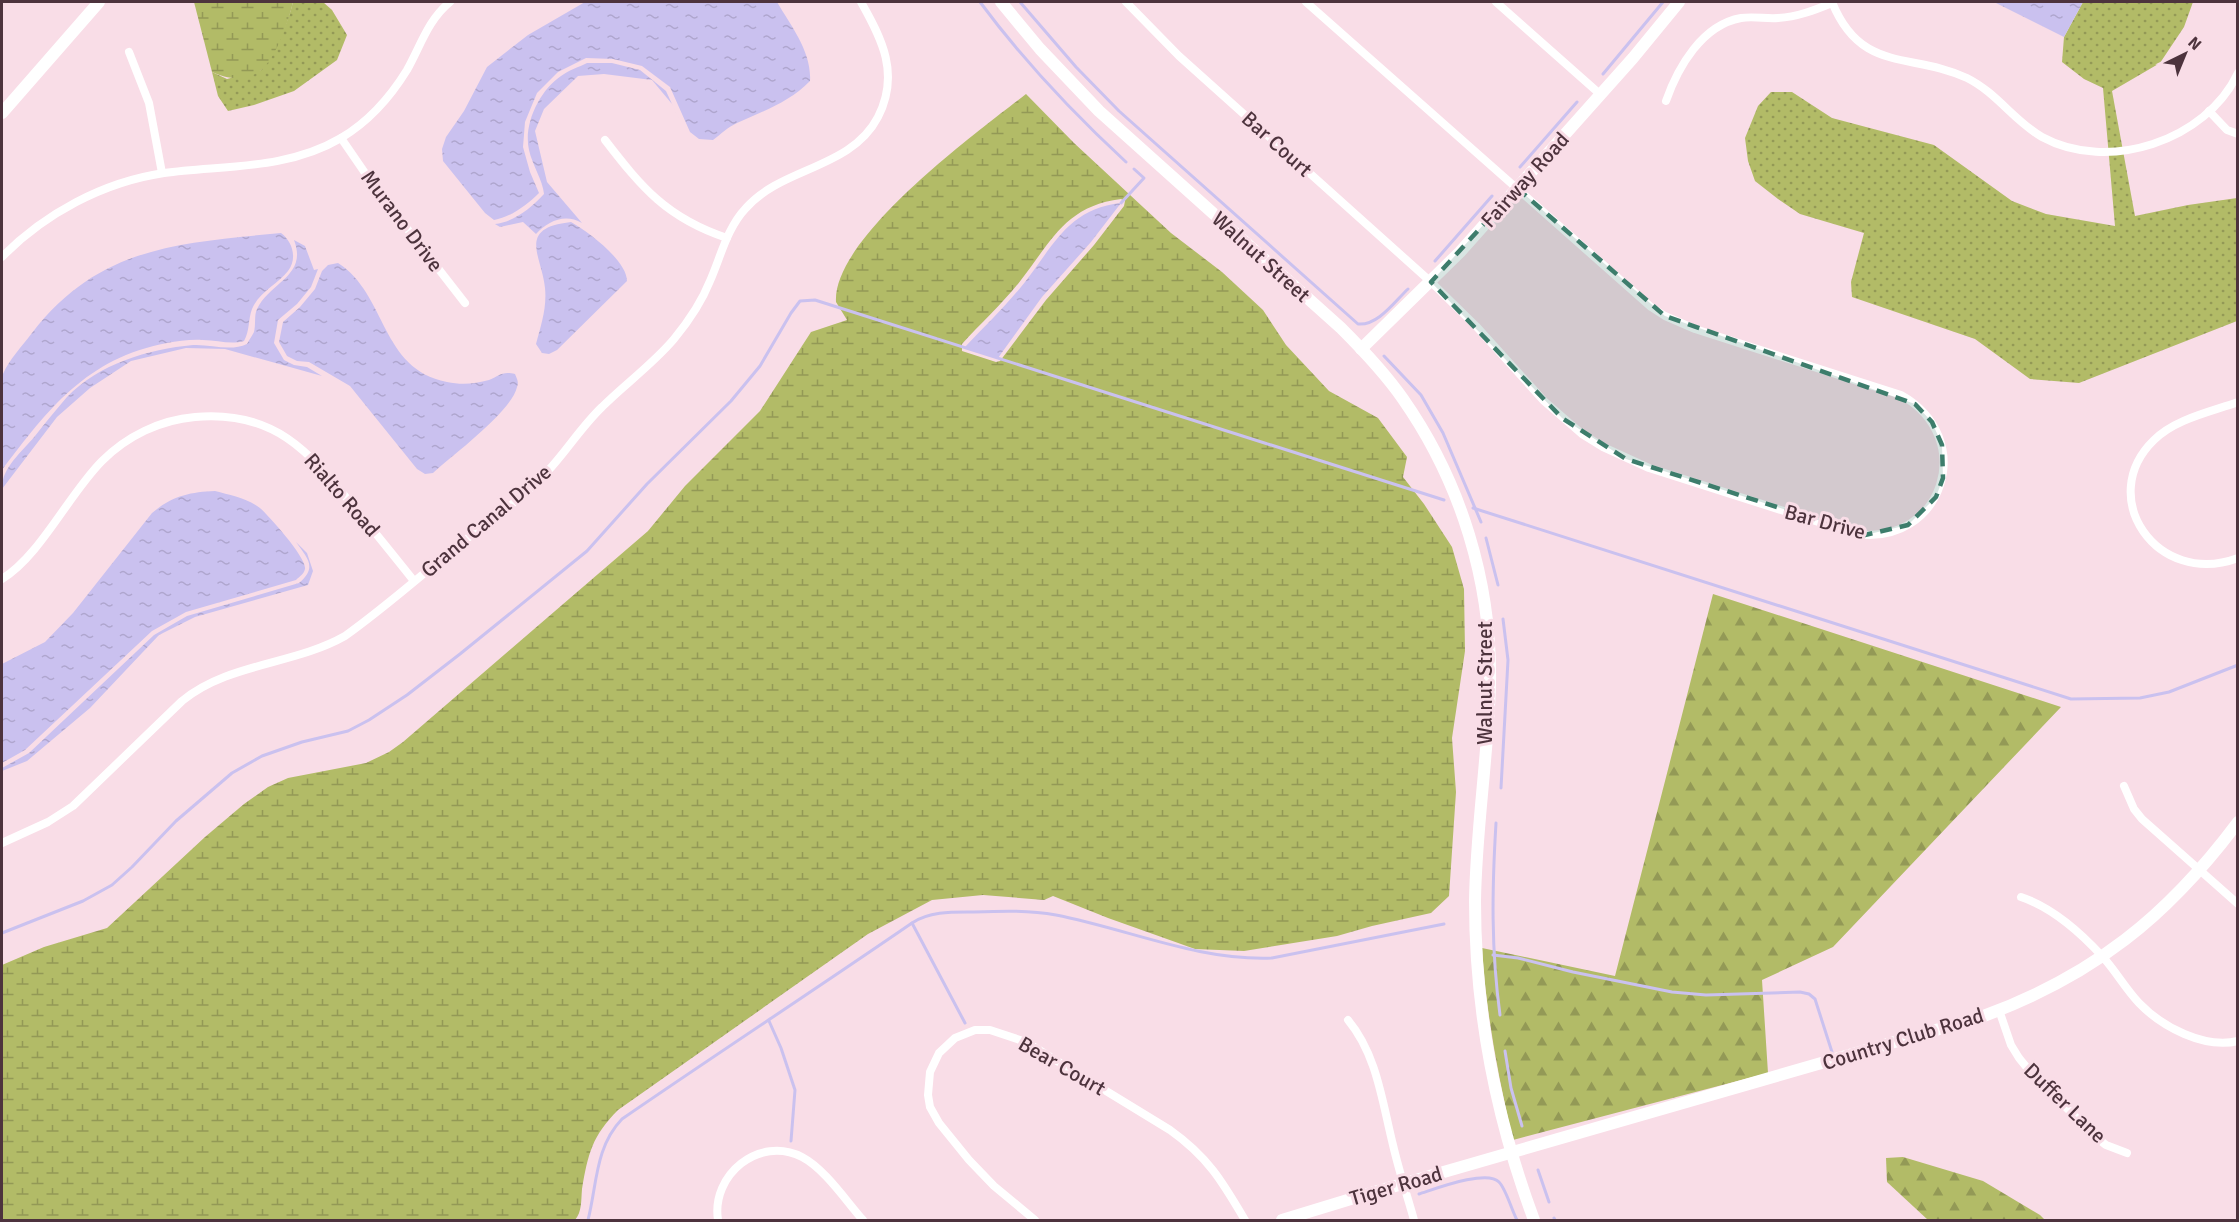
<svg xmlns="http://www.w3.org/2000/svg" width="2239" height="1222" font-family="Signika,sans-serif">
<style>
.grass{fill:url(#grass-dots)}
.forest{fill:url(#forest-firs)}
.wetland{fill:url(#wetland-marsh);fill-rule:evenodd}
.water{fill:url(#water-ripples)}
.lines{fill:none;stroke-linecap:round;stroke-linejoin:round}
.stream{stroke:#cac1ef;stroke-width:3}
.street{stroke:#fff;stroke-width:8}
.secondary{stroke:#fff;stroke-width:12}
.marked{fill:#3d7d6c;fill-opacity:0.2;stroke:#3d7d6c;stroke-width:4.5;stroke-dasharray:12 8;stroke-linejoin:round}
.labels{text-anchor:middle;stroke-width:6;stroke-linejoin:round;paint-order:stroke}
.street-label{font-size:21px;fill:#4d333d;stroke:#f9dde7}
</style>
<defs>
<pattern id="grass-dots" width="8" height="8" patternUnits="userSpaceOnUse" patternTransform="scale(1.5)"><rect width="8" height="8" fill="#b2bb67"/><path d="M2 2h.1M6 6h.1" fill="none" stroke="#939956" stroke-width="1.8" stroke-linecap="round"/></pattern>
<pattern id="forest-firs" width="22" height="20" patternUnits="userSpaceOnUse" patternTransform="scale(1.5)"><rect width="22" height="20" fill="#b2bb67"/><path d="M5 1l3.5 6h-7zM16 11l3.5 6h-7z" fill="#939956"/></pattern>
<pattern id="wetland-marsh" width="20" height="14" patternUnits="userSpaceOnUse" patternTransform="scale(1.5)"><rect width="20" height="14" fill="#b2bb67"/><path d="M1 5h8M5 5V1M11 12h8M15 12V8" fill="none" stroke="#939956"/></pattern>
<pattern id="water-ripples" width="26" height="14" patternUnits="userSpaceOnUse" patternTransform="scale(1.5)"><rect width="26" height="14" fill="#cac1ef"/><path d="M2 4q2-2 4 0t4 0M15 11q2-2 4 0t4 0" fill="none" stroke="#afa6ce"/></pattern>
</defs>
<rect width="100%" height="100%" fill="#f9dde7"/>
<!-- grass -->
<g class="grass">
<path d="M293 2H323L332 10 347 35 337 60 294 91 254 105 228 111 218 96 212 72 227 79 261 70C276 48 287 27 293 2Z"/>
<polygon points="2083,2 2193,2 2184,27 2160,63 2112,91 2135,216 2188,205 2237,198 2237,321 2079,383 2030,379 1975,339 1852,297 1851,282 1864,233 1800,214 1778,199 1755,181 1748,161 1745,138 1758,106 1771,92 1792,92 1832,118 1934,145 2012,201 2046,214 2115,226 2103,88 2084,79 2062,62 2064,37"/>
</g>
<!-- forest -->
<g class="forest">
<path d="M1713 594 2061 707 1833 947 1762 980 1768 1073 1513 1140C1498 1076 1486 1013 1482 948L1615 976Z"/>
<polygon points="1903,1157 1983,1181 2040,1215 2045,1220 1928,1220 1887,1182 1886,1158"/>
</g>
<!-- wetland -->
<g class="wetland">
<path d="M194 2H293C289 20 276 58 261 70 246 82 227 79 212 72Z"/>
<path d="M1026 94 1074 143 1171 233 1222 272 1263 310 1286 345 1329 391 1378 418 1407 457 1403 477 1424 504 1452 547 1464 589 1465 651 1452 738 1456 792 1449 896 1431 913 1372 926 1337 936 1244 951 1195 949 1108 918 1053 896 1044 900 983 895 932 900 868 934 618 1110C592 1136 588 1154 582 1189 581 1201 582 1212 575 1220H2V965L44 947 107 928 205 837 244 804 268 787 288 778 366 763 389 752 403 742 648 531 685 486 760 411 811 332 847 320 836 302C832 238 978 131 1026 94ZM1121 199 1125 201 1124 206 1094 245 1046 300 1000 361 996 362 962 351V344C981 323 1004 302 1021 280 1052 240 1066 206 1121 199Z"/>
</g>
<!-- water -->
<g class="water">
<path d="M585 2H777C791 26 812 52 810 81 790 102 763 111 737 123 728 127 721 134 713 140L699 139 690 132 670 87 642 66 613 59 586 58 558 72 537 93 525 122 523 147 530 172 539 193C527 205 511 217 494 220L485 213 443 161 442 149 446 137 464 111 487 67 528 35Z"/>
<polygon points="1994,2 2083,2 2064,37"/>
<path d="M587 63H612L640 70 666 91 683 128 672 104 652 80 604 74 578 76 544 109 535 131 547 182 582 223C565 213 548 221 536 234L523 222 500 227 495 224C514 222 531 208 544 194 543 181 532 164 529 150 523 124 540 90 561 76 569 70 579 67 587 63Z"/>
<path d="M1121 203 1091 242 1042 297 998 358 965 347C985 326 1007 305 1025 282 1054 245 1068 209 1121 203Z"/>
<path d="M571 222C589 232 627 261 627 281L557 350 549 354 542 353 536 344C541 325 547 308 545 288 542 256 516 228 571 222Z"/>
<path d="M281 233C292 241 298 258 288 271 278 284 259 292 252 309 248 320 250 330 244 341 230 345 218 340 203 340 192 339 178 341 167 343 87 358 48 409 2 470 1 454 0 385 3 374 9 360 22 346 32 333 99 246 179 243 281 233Z"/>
<path d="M294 240 305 246 314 270 318 269 311 287 297 304 278 320 274 343 284 360 294 365 307 367 322 376 225 349 186 348 131 361 90 388 57 417 2 489C1 468 22 452 35 436 45 423 56 410 67 397 99 364 148 349 193 345 211 344 230 352 247 344 249 340 252 336 254 332 256 324 254 315 257 309 270 282 308 276 294 240Z"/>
<path d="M338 263C387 294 380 369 447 382 461 385 475 384 489 380 500 376 501 371 515 374 517 379 519 382 517 387 512 411 453 455 433 473L425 474 417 469 350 386 309 362 297 361 287 356 279 342 283 322 300 307 315 289 322 271 328 265Z"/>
<path d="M215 491C230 495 247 498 260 508 269 516 307 558 305 569 304 574 299 577 296 580L186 612 152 631 25 750 2 763V664L45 642 73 613 152 513C172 496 190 492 215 491Z"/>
<path d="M296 542 307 553 313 571 308 585 195 617 159 635 90 708 27 761 2 771V768L29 753 154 635 187 616 299 583C318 567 307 558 296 542Z"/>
</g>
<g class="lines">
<!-- stream -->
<g class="stream">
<path d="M980 2C1023 60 1073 113 1126 162"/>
<path d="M1020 2 1076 67 1119 111 1358 324C1378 326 1395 301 1408 289"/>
<polyline points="1603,74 1663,2"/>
<polyline points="1520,167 1577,102"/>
<polyline points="1121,203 1144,178 1134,169"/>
<polyline points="1435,261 1492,196"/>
<polyline points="1384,356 1421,395 1443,433 1481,522"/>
<polyline points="1473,508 2071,699 2140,698 2169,692 2238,665"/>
<polyline points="1486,538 1498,585"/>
<polyline points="1501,788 1508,660 1503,619"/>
<path d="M1496 823C1492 889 1491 949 1500 1015"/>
<polyline points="912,923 965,1023"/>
<polyline points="2,933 83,901 112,885 132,867 176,821 232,773 262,756 302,742 348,731 369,720 407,695 460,654 587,551 647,484 731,401 760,366 791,313 800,301 815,300 1444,500"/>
<polyline points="1493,955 1518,958 1573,972 1672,992 1706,995 1800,992 1809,994 1815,999 1832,1052"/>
<polyline points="769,1021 781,1048 795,1090 791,1141"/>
<polyline points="1505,1051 1511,1088 1522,1126"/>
<polyline points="1538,1170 1549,1202"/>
<path d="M1419 1194C1435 1189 1487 1169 1499 1182 1506 1189 1512 1211 1517 1220"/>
<polyline points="1554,1218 1555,1220"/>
<path d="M588 1220C597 1185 595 1147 622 1119 718 1053 816 989 912 923 930 911 953 912 974 912 1001 911 1029 910 1056 915 1128 929 1198 961 1272 958L1444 924"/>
</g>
<!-- street -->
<g class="street">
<path d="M1126 2 1179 56 1431 282 1476 326 1544 401 1582 434 1603 447 1649 468 1856 534C1943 546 1978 438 1901 395L1695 329 1665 316 1651 307 1306 2"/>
<polyline points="1496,2 1601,95"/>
<path d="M1832 2C1861 74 1912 52 1967 78 1997 93 2014 121 2042 137 2108 173 2206 141 2238 73"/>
<polyline points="129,52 149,103 162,173"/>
<path d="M1666 101C1678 67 1702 25 1741 18 1754 16 1766 19 1778 18 1797 17 1815 10 1832 3"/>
<polyline points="2209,111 2227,130 2238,134"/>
<polyline points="341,138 374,186 465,303"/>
<path d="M605 140C642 188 667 218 727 238"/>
<path d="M2 257C44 214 103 182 164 173 224 165 287 170 341 138 368 122 391 96 407 70 421 45 428 20 450 2"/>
<path d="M2238 402C2210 412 2175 419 2154 440 2095 497 2157 588 2238 558"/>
<path d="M2 579C40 556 69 494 102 461 127 436 160 420 195 417 274 410 309 451 353 506 374 531 394 556 414 581"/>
<polyline points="2124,786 2134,809 2142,819 2238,904"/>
<path d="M2 843 48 822 73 806 182 701C228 663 294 665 345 636 383 609 419 577 455 548 485 524 520 501 546 473 566 452 581 427 602 407 625 384 653 364 674 339 688 322 702 301 710 281 721 256 727 228 746 208 782 167 851 169 878 117 900 74 882 39 861 2"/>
<path d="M2021 897C2051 907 2080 932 2102 956 2115 970 2125 988 2139 1003 2162 1027 2204 1049 2238 1041"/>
<polyline points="1999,1010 2011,1045 2019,1058 2032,1074 2097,1138 2106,1145 2127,1153"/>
<path d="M1348 1020C1377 1055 1382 1101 1393 1145 1399 1171 1407 1195 1414 1220"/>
<path d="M718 1220C711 1175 759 1135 802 1157 825 1169 846 1201 863 1220"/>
<path d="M1035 1220 994 1186 969 1160 939 1123 930 1107 928 1095 930 1072 939 1053 955 1038 975 1030H990L1026 1042 1170 1130C1208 1157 1222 1181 1245 1220"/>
</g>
<!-- secondary -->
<g class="secondary">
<path d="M1001 2 1040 49 1099 111 1341 328C1363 350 1385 373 1403 399 1461 482 1492 583 1490 684 1488 757 1476 829 1475 901 1475 1011 1496 1118 1534 1220"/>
<polyline points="2,113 99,2"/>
<polyline points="1361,349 1460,252 1633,58 1679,2"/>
<path d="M1282 1220 1364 1195 1981 1017C2093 976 2167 917 2238 822"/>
</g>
</g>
<!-- marked area -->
<path class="marked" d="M1517 188 1665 316 1915 404 1932 422 1942 445 1943 478 1936 497 1908 525 1865 535 1626 459 1562 418 1431 282Z"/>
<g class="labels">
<!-- street labels -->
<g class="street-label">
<text transform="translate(1277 144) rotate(42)" y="7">Bar Court</text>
<text transform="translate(1525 180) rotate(-48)" y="7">Fairway Road</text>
<text transform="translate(402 221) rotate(53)" y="7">Murano Drive</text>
<text transform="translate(1261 257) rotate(42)" y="7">Walnut Street</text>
<text transform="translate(342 495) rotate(49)" y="7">Rialto Road</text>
<text transform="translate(486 521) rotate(-40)" y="7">Grand Canal Drive</text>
<text transform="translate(1825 522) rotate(15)" y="7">Bar Drive</text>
<text transform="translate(1485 683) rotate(-90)" y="7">Walnut Street</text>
<text transform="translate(1903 1039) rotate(-17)" y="7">Country Club Road</text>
<text transform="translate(1062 1066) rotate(30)" y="7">Bear Court</text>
<text transform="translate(2065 1103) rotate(44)" y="7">Duffer Lane</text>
<text transform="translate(1396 1186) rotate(-16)" y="7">Tiger Road</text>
</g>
</g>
<!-- border -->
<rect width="2239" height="1222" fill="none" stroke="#4d333d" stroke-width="6"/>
<!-- north arrow -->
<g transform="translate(2185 54) rotate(43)" stroke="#f9dde7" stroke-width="4.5" paint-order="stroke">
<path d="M0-4.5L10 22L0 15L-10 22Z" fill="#4d333d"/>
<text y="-9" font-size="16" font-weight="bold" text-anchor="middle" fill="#4d333d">N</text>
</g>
</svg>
